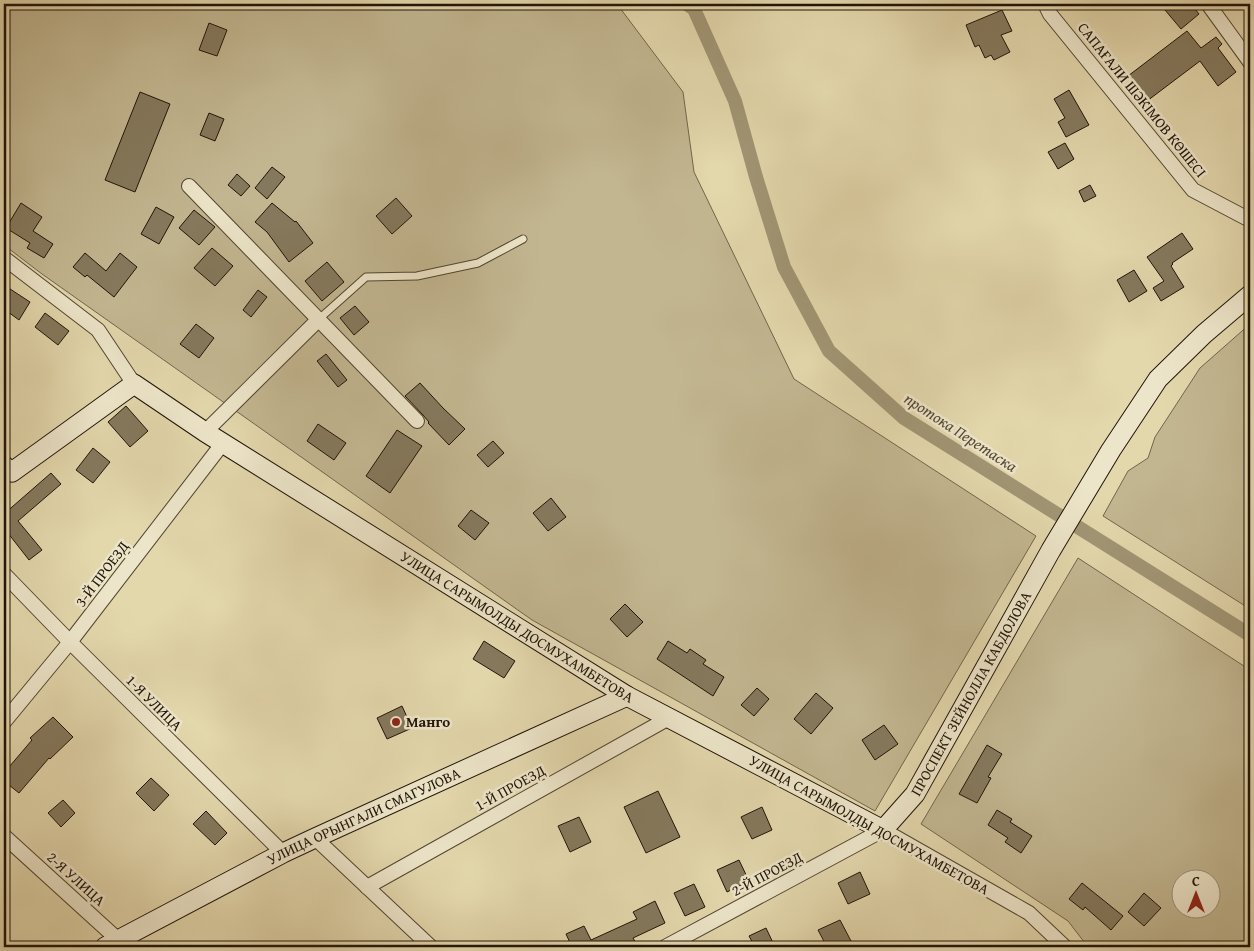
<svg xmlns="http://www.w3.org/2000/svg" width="1254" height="951" font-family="'Gentium Book Plus',serif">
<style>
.green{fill:#c2b690;stroke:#71654c;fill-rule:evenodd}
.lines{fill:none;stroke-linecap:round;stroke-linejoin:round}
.canal{stroke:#a19574;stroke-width:14}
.building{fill:#85795d;stroke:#201408}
.lane-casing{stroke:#514531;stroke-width:9}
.street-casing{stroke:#514531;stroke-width:16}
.secondary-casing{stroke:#201408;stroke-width:21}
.lane{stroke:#ede5c9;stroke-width:7}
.street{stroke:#ede5c9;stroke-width:14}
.secondary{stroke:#ede5c9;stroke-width:19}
.poi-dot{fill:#8f2418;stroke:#ede5c9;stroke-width:2}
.labels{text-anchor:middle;stroke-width:5;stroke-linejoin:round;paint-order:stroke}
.street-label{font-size:15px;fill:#201408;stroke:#ede5c9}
.poi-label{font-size:15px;font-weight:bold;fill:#201408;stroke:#ede5c9;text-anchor:start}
.water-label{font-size:16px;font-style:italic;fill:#544833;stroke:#ede5c9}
</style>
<rect width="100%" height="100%" fill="#e3d7ac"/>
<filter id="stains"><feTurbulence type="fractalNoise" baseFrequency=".004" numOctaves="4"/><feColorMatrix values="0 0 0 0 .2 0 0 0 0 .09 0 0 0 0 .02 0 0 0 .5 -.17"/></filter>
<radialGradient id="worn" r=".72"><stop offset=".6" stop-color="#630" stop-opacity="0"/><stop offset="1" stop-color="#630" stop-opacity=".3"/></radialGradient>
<!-- green -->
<g class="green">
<polygon points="4,4 617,4 683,92 694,172 794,379 1036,536 875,811 532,620 42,274 4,245"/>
<polygon points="1250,324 1250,609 1103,516 1128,471 1148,458 1155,437 1200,368"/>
<path d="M1078 558 1250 670V947H1088L1068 921 921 824ZM1182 878H1212V908H1182Z"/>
</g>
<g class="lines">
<!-- canal -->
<polyline class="canal" points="687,4 694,9 735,101 756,177 784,267 829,351 904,418 1250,635"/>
</g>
<!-- building -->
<g class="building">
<polygon points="1172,4 1191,4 1199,14 1181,29 1165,10"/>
<polygon points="1002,10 1012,31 1001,35 1010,52 994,60 991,55 985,58 979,45 975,47 966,25"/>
<polygon points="209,23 227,30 217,56 199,50"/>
<polygon points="1187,31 1201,48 1216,37 1222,44 1218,48 1236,72 1218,86 1200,61 1147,101 1128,76"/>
<polygon points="1069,90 1089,125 1066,137 1058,122 1065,118 1054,99"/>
<polygon points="140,92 170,104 135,192 105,180"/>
<polygon points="209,113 224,119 215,141 200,135"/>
<polygon points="1065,143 1074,159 1058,169 1048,152"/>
<polygon points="272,167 285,177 267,199 255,188"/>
<polygon points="237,174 250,186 241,196 228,185"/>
<polygon points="1090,185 1096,196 1084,202 1079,191"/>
<polygon points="396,198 412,216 392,234 376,216"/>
<polygon points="21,203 42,217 33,231 53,244 44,258 27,248 30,243 6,228"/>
<polygon points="272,203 295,222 296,221 313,243 289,262 267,232 255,222"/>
<polygon points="156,207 174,217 159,244 141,234"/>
<polygon points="194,210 215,227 199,245 179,228"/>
<polygon points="1182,233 1193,249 1172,263 1173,264 1171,266 1184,287 1161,301 1153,288 1164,281 1147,257"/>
<polygon points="212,248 233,266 215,286 194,268"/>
<polygon points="85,253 106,271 120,253 137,267 114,297 87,275 85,277 73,267"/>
<polygon points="327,262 344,282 322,301 305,281"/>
<polygon points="1134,270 1147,291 1129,302 1117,280"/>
<polygon points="4,285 30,302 19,320 4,309"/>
<polygon points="258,290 267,297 251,317 243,310"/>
<polygon points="355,306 369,322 354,335 340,318"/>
<polygon points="45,313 69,331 58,345 35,327"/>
<polygon points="196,324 214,338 199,358 180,344"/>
<polygon points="326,354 347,380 338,387 317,361"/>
<polygon points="420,383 443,408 465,429 449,445 428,423 429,422 423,415 405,396"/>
<polygon points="126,406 148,431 130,447 108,422"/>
<polygon points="318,424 346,443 334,460 307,441"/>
<polygon points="397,430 422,446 390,493 366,476"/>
<polygon points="493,441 504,453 488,467 477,455"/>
<polygon points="93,448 110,462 93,483 76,470"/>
<polygon points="51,473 61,484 18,521 42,550 29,560 4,528 4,514"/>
<polygon points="551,498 566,517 548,531 533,513"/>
<polygon points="471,510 489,523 475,540 458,526"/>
<polygon points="625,604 643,622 627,637 610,619"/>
<polygon points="484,641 515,661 504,678 473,659"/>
<polygon points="668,641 687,653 690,649 706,660 703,664 724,677 713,696 657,659"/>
<polygon points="757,688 769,699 754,716 741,705"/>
<polygon points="816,693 833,708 811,734 794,719"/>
<polygon points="402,706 412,728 387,739 377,718"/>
<polygon points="53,717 73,737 50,759 49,758 19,793 4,781 4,773 32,740 30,738"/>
<polygon points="884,725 898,744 875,760 862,740"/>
<polygon points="987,745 1002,754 988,777 991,778 977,803 959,794"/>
<polygon points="151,778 169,795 154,811 136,793"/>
<polygon points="658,791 680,837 646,853 624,807"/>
<polygon points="63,800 75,813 61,827 48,813"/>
<polygon points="762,807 772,830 752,839 741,817"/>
<polygon points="997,810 1012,819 1010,822 1032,836 1021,853 1005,842 1008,838 988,825"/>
<polygon points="206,811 227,833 215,845 193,824"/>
<polygon points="579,817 591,842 570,852 558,826"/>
<polygon points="739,860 749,881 727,892 717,870"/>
<polygon points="860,872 870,894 848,904 838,883"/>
<polygon points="1082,883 1123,916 1111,930 1085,907 1083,910 1069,899"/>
<polygon points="694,884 705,907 685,916 674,893"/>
<polygon points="1144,893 1161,908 1144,926 1128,912"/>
<polygon points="655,901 665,923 633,938 638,947 572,947 566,934 584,926 591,940 637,919 633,912"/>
<polygon points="840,920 851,941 837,947 827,947 818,930"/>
<polygon points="766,928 775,947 755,947 749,936"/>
</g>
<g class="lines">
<defs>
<polyline id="lane" points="319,319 366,277 417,276 478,263 523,239"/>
<g id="street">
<polyline points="1045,4 1050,14 1193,190 1250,220"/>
<polyline points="1208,4 1250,62"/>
<polyline points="189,186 417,421"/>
<polyline points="4,258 98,330 134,384"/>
<polyline points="205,432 319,319"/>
<polyline points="4,574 70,642 283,853"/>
<polyline points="4,722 70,642 223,443"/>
<polyline points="4,836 126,947"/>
<polyline points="315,838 431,947"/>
<polyline points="367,887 669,718"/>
<polyline points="665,947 883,830 1029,913 1065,947"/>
</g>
<g id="secondary">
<path id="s1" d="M4 466 12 472 134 384 205 432 627 696 883 830 915 794 1051 550 1111 450 1158 379 1204 334 1250 295"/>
<path id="s2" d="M105 947 283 853 315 838 627 696"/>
</g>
</defs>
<!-- lane casing -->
<use href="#lane" class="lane-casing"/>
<!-- street casing -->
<use href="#street" class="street-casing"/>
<!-- secondary casing -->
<use href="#secondary" class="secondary-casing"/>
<!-- lane -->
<use href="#lane" class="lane"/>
<!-- street -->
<use href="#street" class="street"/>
<!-- secondary -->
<use href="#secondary" class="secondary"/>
</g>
<!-- markers -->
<circle class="poi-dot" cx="396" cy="722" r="5"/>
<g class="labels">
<!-- street labels -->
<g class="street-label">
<text transform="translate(1142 100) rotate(51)" y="5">САПАҒАЛИ ШӘКІМОВ КӨШЕСІ</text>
<text transform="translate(102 574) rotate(-53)" y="5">3-Й ПРОЕЗД</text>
<text dy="5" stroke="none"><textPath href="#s1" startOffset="614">УЛИЦА САРЫМОЛДЫ ДОСМУХАМБЕТОВА</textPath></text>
<text dy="5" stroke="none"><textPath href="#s1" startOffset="1196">ПРОСПЕКТ ЗЕЙНОЛЛА КАБДОЛОВА</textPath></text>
<text transform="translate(154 703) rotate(45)" y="5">1-Я УЛИЦА</text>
<text transform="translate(510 788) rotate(-29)" y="5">1-Й ПРОЕЗД</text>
<text dy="5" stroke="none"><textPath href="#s2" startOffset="290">УЛИЦА ОРЫНГАЛИ СМАГУЛОВА</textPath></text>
<text transform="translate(869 825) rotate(29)" y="5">УЛИЦА САРЫМОЛДЫ ДОСМУХАМБЕТОВА</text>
<text transform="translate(767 874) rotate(-28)" y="5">2-Й ПРОЕЗД</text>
<text transform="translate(76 879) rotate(42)" y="5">2-Я УЛИЦА</text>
</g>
<!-- poi labels -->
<g class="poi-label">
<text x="406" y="727">Манго</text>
</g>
<!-- water labels -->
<g class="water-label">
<text transform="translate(961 432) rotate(33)" y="6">протока Перетаска</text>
</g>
</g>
<!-- margin -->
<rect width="1254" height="951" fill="none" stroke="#e3d7ac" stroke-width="20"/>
<rect x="5" y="5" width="1244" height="941" fill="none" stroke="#201408" stroke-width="2.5"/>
<rect x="10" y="10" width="1234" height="931" fill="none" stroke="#201408"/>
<!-- north arrow -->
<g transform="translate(1196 894)"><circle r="24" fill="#ede5c9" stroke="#9b917c"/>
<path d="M0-4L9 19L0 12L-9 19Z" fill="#8f2418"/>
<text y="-8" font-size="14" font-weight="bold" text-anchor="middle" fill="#201408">С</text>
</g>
<rect width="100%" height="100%" filter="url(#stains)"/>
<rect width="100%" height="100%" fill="url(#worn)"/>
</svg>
